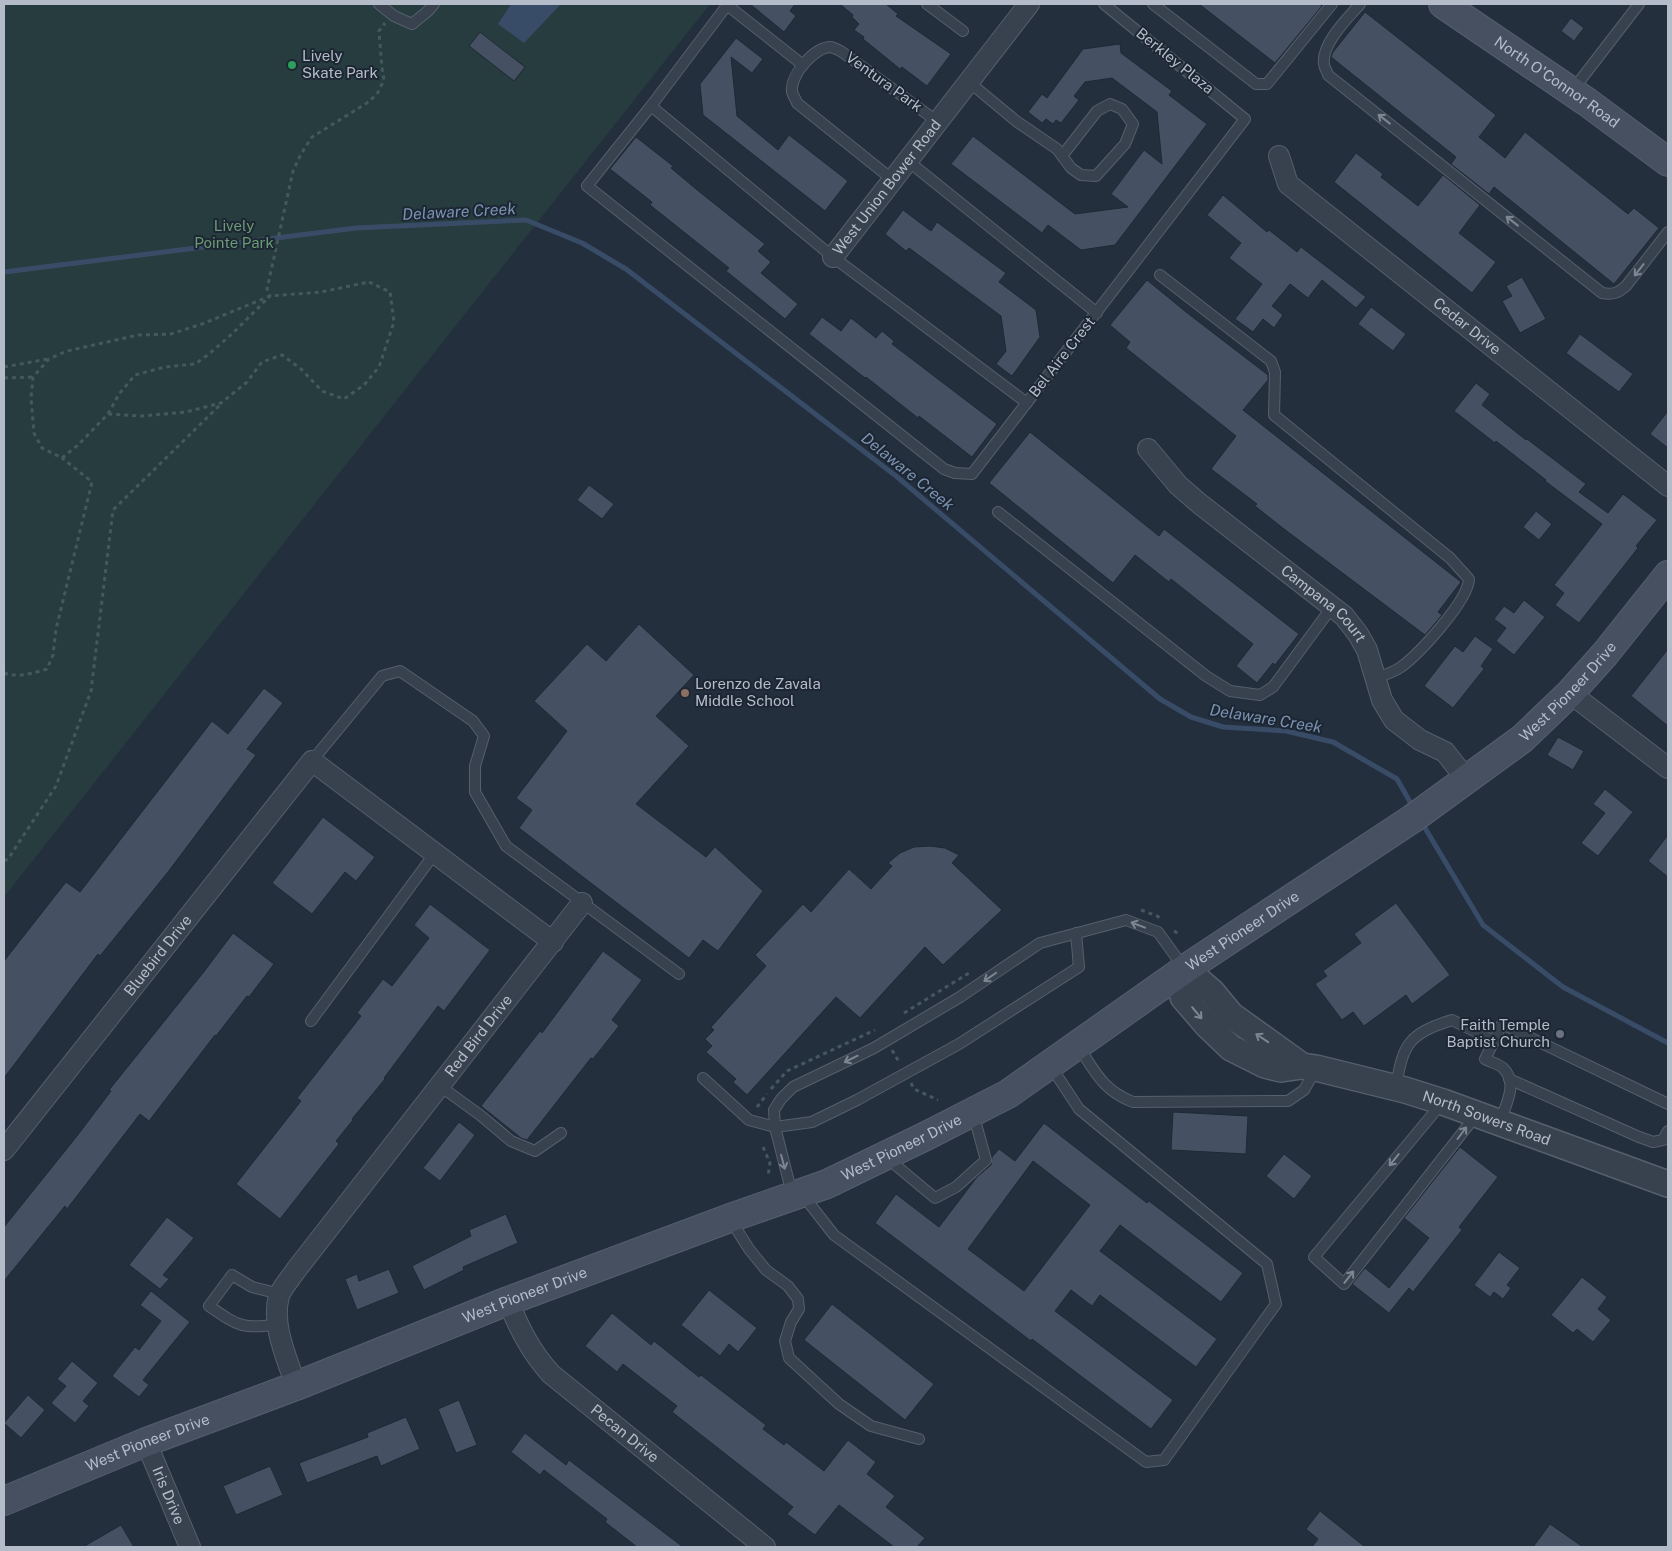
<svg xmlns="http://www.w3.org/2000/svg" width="1672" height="1551" font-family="'Public Sans',sans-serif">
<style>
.green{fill:#263c3f}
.water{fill:#394c67}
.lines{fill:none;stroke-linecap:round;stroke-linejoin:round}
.stream{stroke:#394c67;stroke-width:5}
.building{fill:#455162;stroke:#1f2835;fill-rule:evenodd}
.service-casing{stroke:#565f6c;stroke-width:12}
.minor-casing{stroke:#565f6c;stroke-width:22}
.tertiary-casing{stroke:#565f6c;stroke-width:28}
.secondary-casing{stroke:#565f6c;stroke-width:30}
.path{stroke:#44595c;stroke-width:3;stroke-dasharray:4 4;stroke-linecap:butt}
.service{stroke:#38414e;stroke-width:10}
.minor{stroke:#38414e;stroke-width:20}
.tertiary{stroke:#38414e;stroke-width:25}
.secondary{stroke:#465061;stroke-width:28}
.oneway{stroke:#7c8592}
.leisure-dot{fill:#2e9e5b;stroke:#1d2633;stroke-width:2}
.education-dot{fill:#8d6e63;stroke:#1d2633;stroke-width:2}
.worship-dot{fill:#6b7280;stroke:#1d2633;stroke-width:2}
.labels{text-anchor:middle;stroke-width:4;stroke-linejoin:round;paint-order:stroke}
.poi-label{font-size:15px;fill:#b4bcc9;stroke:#1d2633;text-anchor:start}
.street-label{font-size:15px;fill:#b4bcc9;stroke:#1d2633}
.park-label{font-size:15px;fill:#6b9a76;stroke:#1d2633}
.water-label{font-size:16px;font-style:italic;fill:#7c92b1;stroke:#1d2633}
</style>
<rect width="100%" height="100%" fill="#242f3e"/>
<!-- green -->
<polygon class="green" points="4,4 710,4 4,897"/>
<!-- water -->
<polygon class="water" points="511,4 561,4 524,43 498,24"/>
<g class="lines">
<!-- stream -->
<g class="stream">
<polyline points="4,272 356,228 526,220 582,243 626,269 896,476 1160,699 1191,717 1223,727 1286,731 1333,742 1397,779 1414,809"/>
<polyline points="1422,823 1483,925 1563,987 1668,1043"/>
</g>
</g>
<!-- building -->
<g class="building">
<polygon points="750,4 795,4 790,11 796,16 784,32"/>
<polygon points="840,4 886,4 898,14 896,16 951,54 927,86 902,67 900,69 863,39 864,37 854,30 859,24 852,17 853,15"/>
<polygon points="1199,4 1319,4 1322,6 1275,63"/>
<polygon points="1365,12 1496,115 1479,137 1505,158 1525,132 1628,214 1634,208 1659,228 1614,284 1494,187 1489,194 1451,164 1456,157 1331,57 1333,52"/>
<polygon points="1571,18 1584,28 1574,41 1561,31"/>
<polygon points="480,32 525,67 514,81 469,46"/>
<polygon points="736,38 763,59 752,73 731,57 737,116 778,150 789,135 848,181 825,211 703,115 700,84"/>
<polygon points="1120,44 1121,53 1172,91 1169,95 1207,124 1115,245 1081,250 1048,225 1042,233 951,164 973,136 1075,214 1128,207 1111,194 1144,150 1162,164 1157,112 1112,78 1085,82 1074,96 1079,100 1061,123 1056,120 1053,124 1046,119 1042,123 1028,112 1042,94 1047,98 1083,49"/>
<polygon points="636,137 673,166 671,168 696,189 765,244 758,251 771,262 761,273 798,304 785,319 726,271 729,268 650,205 652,202 610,169"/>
<polygon points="1356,153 1383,174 1381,177 1418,206 1443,175 1480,205 1459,233 1496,262 1472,293 1334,182"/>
<polygon points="1223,195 1267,232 1269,230 1297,252 1301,247 1366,297 1356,308 1322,280 1308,298 1290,284 1272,306 1283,315 1274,328 1263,319 1253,332 1235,319 1262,284 1229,258 1241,243 1207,215"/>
<polygon points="903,210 931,231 937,222 1006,273 999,282 1036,310 1040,337 1012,376 996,364 1006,351 1001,316 909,248 906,251 885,234"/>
<polygon points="1522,277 1546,319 1520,333 1502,301 1512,296 1506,286"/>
<polygon points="1147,280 1186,312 1268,375 1268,380 1243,410 1461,582 1438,612 1442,615 1425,635 1284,529 1255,506 1257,504 1211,469 1236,436 1126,348 1130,342 1110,325"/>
<polygon points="1371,307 1406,334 1393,351 1358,324"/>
<polygon points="822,317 841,331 851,318 876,338 882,331 894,341 892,344 997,424 972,457 919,416 918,418 866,377 865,378 809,334"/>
<polygon points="1580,334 1633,374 1619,392 1566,353"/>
<polygon points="1476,383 1490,394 1482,405 1526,440 1527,439 1586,484 1579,492 1608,513 1623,494 1657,520 1636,546 1638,548 1579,623 1555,605 1564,593 1554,585 1602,524 1545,481 1546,480 1496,441 1495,443 1454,411"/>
<polygon points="1668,411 1668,448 1650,434"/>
<polygon points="1030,432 1159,536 1164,529 1299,634 1275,665 1273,663 1257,683 1236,666 1253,644 1171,579 1169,582 1135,555 1113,583 989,483"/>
<polygon points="589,485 614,504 602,519 577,500"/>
<polygon points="1536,511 1552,524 1539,540 1523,527"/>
<polygon points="1524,600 1545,617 1514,655 1496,641 1506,628 1494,619 1504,606 1514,613"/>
<polygon points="639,624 694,675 656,716 689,746 636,804 706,857 715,847 763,891 718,951 703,940 689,958 519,828 532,810 516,798 567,731 534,701 587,644 606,661"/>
<polygon points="1475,636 1493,649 1481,666 1484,669 1453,708 1424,686 1455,646 1463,652"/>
<polygon points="1668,649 1668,726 1631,696"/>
<polygon points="264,688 283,703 247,749 256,755 168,872 100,956 98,954 4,1078 4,961 66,882 80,892 212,721 228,734"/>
<polygon points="1558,737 1584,751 1573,770 1547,755"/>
<polygon points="1605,789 1633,812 1598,856 1581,843 1605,813 1593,804"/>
<polygon points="323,817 375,857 356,881 345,872 312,914 272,883"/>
<polygon points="1668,835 1668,877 1648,861"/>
<polygon points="930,846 945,848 959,855 952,863 1002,910 943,965 925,947 860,1018 836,997 747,1095 733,1082 736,1079 706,1052 712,1046 705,1039 714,1030 711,1027 766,966 755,955 803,904 811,912 849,869 871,889 892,866 888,863 900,853 914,847"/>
<polygon points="1396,903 1450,975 1412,1004 1406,995 1364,1026 1353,1012 1342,1020 1315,984 1327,976 1323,971 1361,943 1354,934"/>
<polygon points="430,904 490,950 444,1011 438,1006 384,1078 385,1079 352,1119 353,1120 336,1141 339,1144 280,1219 236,1184 301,1101 297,1098 361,1016 357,1013 383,979 392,986 429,938 414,925"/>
<polygon points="233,933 274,964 249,997 247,996 216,1036 215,1035 149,1121 140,1114 67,1209 65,1206 4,1281 4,1227 77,1136 111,1091 109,1090 203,973"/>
<polygon points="603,951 642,980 612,1020 619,1026 593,1059 591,1058 527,1140 521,1138 481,1106 540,1031 542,1033"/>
<polygon points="1173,1112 1248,1116 1246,1154 1171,1150"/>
<polygon points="459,1122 475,1135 440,1181 423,1168"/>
<path d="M1044 1123 1147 1203 1149 1201 1243 1273 1221 1302 1120 1225 1100 1251 1217 1339 1196 1367 1100 1295 1092 1306 1071 1290 1055 1311 1173 1400 1151 1429 1032 1339 1031 1341 875 1223 896 1194 939 1227 977 1177 991 1165 992 1157 999 1149 1015 1161ZM1033 1161 1090 1205 1024 1291 968 1249Z"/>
<polygon points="1460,1147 1498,1177 1459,1227 1462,1230 1413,1292 1409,1288 1389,1313 1352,1284 1365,1268 1389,1288 1429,1238 1404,1218"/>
<polygon points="1284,1154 1312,1176 1294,1199 1266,1176"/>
<polygon points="506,1214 518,1243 463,1267 464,1270 424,1290 412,1266 471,1236 469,1230"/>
<polygon points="167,1217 194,1238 163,1275 169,1279 160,1289 129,1265"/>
<polygon points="1499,1252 1520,1268 1507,1285 1511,1288 1503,1299 1494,1292 1490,1297 1474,1285"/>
<polygon points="389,1269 399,1293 357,1310 345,1279 357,1274 359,1281"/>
<polygon points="1582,1277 1607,1297 1598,1309 1611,1320 1593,1342 1577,1329 1573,1333 1551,1315"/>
<polygon points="709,1290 757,1328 738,1352 729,1344 720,1356 681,1325"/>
<polygon points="151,1291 190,1322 143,1380 149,1385 139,1397 112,1376 135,1347 139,1350 161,1321 140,1305"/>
<polygon points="832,1304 934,1384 905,1420 804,1340"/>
<polygon points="612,1313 651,1345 654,1341 699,1377 701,1375 766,1425 763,1429 784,1445 786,1442 824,1471 848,1440 876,1462 867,1474 895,1496 886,1507 925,1538 917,1547 894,1547 839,1505 815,1535 787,1514 793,1507 672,1412 677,1406 623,1364 617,1372 585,1346"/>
<polygon points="72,1361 98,1383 83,1401 89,1406 75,1423 51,1403 66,1386 57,1379"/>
<polygon points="28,1395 45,1410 21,1438 4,1423"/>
<polygon points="459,1400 477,1445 456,1453 438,1409"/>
<polygon points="406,1417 420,1449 381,1466 377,1456 307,1483 299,1463 368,1437 367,1433"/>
<polygon points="525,1433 566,1465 569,1460 683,1547 637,1547 605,1522 607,1519 544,1470 540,1475 511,1452"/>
<polygon points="270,1466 283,1495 236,1515 223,1486"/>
<polygon points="1320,1511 1365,1547 1312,1547 1318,1539 1306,1529"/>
<polygon points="1550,1524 1583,1547 1533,1547"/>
<polygon points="121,1525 134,1547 83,1547"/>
</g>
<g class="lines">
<defs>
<g id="service">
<polyline points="379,4 394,16 412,24 428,11 434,4"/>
<polyline points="728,4 651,106 587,186 944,469 955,473 972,474 1245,119 1104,4"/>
<polyline points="927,4 963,31"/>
<polyline points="1153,4 1256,84 1267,84 1332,4"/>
<path d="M1360 4C1348 18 1321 44 1324 64 1324 67 1327 71 1328 75L1602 293C1613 295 1618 293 1626 286L1668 232"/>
<polyline points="727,5 803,65"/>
<polyline points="969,82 1016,121 1057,149 1071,168 1081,175 1096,176 1125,144 1133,124 1122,109 1110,104 1097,111 1062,156"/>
<polyline points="1572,91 1639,4"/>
<polyline points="651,106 833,257 1027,403"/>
<polyline points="908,161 1097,313"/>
<path d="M893 180 797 103C796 100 793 95 792 92 790 75 814 47 831 47 834 48 839 50 842 52L938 122"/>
<path d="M1160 275 1271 361 1275 372 1274 415 1450 558 1469 579C1468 601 1419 654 1401 667 1394 672 1385 675 1376 678"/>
<polyline points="998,512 1206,676 1230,691 1260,695 1273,687 1332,607"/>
<polyline points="312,761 382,676 400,671 473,721 484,736 475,766 475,792 506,846 679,974"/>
<polyline points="311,1021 435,853"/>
<polyline points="1494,1041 1502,1024 1668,1104"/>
<path d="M1078 1046C1095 1071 1102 1090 1133 1102L1288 1101 1304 1090 1316 1069"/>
<polyline points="703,1078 749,1120 775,1127 812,1122 857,1100 959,1044 1079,967 1076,933"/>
<polyline points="1509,1079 1639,1137 1653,1142 1663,1140 1668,1131"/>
<polyline points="440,1086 480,1115 511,1141 535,1151 561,1133"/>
<path d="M1396 1087C1403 1044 1408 1034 1452 1020L1494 1041 1485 1059C1490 1062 1499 1064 1503 1068 1519 1083 1505 1106 1500 1122"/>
<polyline points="1442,1103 1314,1257 1344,1284 1477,1114"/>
<polyline points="887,1158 935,1198 956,1187 986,1160 973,1113"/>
<polyline points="792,1194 775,1127 774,1110 781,1099 793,1087 874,1048 960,997 1040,943 1126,920 1158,932 1184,968"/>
<polyline points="802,1194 834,1235 1146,1462 1164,1460 1276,1304 1267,1264 1079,1109 1050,1065"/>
<polyline points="730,1219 749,1249 766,1270 788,1286 798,1299 799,1309 791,1322 785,1341 789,1358 839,1404 871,1426 919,1439"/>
<path d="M279 1324C243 1330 238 1326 209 1306L232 1275 252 1287 280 1294"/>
</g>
<g id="minor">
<path id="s1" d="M1279 156 1288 184 1668 486"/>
<path id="s2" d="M833 257 1029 4"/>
<path id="s3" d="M1148 449 1178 485 1200 504 1344 616 1358 634 1367 650 1382 700 1394 720 1420 740 1445 752 1467 780"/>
<polyline points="1570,693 1668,768"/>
<path id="s4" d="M4 1150 312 761 553 942"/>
<path id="s5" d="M508 1301C519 1328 531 1352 551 1374L765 1547"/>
<path id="s6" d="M296 1386C287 1358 271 1325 279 1296 282 1287 291 1278 296 1270L582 903"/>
<path id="s7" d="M146 1442 190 1547"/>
</g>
<g id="tertiary">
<path id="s8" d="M1185 969 1183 997 1207 1025 1231 1048 1265 1065 1281 1069 1302 1066 1316 1068 1405 1090 1443 1102 1668 1184"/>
<polyline points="1185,969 1212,992 1231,1015 1302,1066"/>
</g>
<g id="secondary">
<path id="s9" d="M1443 4 1587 102 1668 162"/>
<path id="s10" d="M4 1501 146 1442 296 1386 508 1301 730 1218 827 1184 928 1135 1008 1094 1185 969 1412 819 1522 739 1570 693 1605 654 1668 575"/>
</g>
</defs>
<!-- service casing -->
<use href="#service" class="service-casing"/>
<!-- minor casing -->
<use href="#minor" class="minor-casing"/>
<!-- tertiary casing -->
<use href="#tertiary" class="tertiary-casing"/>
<!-- secondary casing -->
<use href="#secondary" class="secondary-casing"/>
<!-- path -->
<g class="path">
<polygon points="369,282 390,292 394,322 379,367 364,385 344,399 322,391 301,369 282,355 262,362 247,382 221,403 186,412 142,416 108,414 78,445 62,458 42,448 34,433 31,398 33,377 49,359 67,351 138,335 171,334 202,324 270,296 321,292"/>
<polyline points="4,367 48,359"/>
<polyline points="4,378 33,377"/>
<polyline points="108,414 119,394 135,375 165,367 195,364 209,354 233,333 270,296 267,289 293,171 301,154 312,137 367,103 377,94 384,80 382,68 379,31 385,23"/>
<path d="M4 673C18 678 34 673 47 669L53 655 56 629 92 482 62 458"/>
<polyline points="4,861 8,859 56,786 91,691 113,510 221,404"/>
<polyline points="1141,910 1157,916 1160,918"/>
<polyline points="1174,931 1181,935"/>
<polyline points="904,1013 969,973"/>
<polyline points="892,1050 899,1062"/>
<polyline points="911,1083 914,1089 938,1100"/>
<polyline points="771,1089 787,1071 875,1030"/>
<polyline points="757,1107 767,1094"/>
<polyline points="763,1147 770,1163 768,1176"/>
</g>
<!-- service -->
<use href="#service" class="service"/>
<!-- minor -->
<use href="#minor" class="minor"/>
<!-- tertiary -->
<use href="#tertiary" class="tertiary"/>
<!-- secondary -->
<use href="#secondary" class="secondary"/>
</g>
<!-- one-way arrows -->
<defs><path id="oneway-shaft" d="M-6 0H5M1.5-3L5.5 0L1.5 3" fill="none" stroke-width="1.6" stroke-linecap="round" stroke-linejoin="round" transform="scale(1.25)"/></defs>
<g class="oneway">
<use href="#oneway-shaft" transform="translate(1384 119) rotate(-142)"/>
<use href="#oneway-shaft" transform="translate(1512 221) rotate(-142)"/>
<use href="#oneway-shaft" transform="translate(1639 270) rotate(128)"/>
<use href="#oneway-shaft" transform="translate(1138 925) rotate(-159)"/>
<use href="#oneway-shaft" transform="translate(990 977) rotate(145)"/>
<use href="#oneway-shaft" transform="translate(1197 1013) rotate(50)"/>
<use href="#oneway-shaft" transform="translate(1262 1038) rotate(-146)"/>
<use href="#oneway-shaft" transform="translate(851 1059) rotate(154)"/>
<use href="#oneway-shaft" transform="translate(1462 1133) rotate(-53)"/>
<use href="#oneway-shaft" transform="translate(1394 1160) rotate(129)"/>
<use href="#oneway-shaft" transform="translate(783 1162) rotate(75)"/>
<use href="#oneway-shaft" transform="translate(1349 1277) rotate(-52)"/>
</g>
<!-- markers -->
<circle class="leisure-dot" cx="292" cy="65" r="5"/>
<circle class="education-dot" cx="685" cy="693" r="5"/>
<circle class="worship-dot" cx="1560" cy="1034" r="5"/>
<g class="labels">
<!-- poi labels -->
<g class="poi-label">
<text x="302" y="61">Lively<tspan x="302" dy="17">Skate Park</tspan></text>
<text x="695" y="689">Lorenzo de Zavala<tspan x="695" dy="17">Middle School</tspan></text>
<text x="1550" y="1030" text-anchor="end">Faith Temple<tspan x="1550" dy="17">Baptist Church</tspan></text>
</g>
<!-- street labels -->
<g class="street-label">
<text transform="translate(1175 61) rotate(39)" y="5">Berkley Plaza</text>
<text transform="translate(884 82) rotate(36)" y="5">Ventura Park</text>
<text dy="5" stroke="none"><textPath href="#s9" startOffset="138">North O'Connor Road</textPath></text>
<text dy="5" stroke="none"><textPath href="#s2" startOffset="88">West Union Bower Road</textPath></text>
<text dy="5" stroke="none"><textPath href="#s1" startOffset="258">Cedar Drive</textPath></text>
<text transform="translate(1062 357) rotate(-52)" y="5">Bel Aire Crest</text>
<text dy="5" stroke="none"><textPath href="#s3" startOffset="235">Campana Court</textPath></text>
<text dy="5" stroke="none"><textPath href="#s10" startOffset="1775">West Pioneer Drive</textPath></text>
<text dy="5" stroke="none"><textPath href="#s10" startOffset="1370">West Pioneer Drive</textPath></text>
<text dy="5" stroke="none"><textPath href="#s4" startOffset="248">Bluebird Drive</textPath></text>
<text dy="5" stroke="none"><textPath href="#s6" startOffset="421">Red Bird Drive</textPath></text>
<text dy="5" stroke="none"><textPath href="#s8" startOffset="366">North Sowers Road</textPath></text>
<text dy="5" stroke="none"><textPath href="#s10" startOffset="965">West Pioneer Drive</textPath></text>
<text dy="5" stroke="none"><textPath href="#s10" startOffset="560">West Pioneer Drive</textPath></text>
<text dy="5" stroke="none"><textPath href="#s5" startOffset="180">Pecan Drive</textPath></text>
<text dy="5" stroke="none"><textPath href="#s10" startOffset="155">West Pioneer Drive</textPath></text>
<text dy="5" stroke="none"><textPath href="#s7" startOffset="58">Iris Drive</textPath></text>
</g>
<!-- park labels -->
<g class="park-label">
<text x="234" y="231">Lively<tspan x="234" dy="17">Pointe Park</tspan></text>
</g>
<!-- water labels -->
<g class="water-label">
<text transform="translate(459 211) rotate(-3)" y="6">Delaware Creek</text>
<text transform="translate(908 471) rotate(39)" y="6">Delaware Creek</text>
<text transform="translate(1266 718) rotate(9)" y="6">Delaware Creek</text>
</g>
</g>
<!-- border -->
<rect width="1672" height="1551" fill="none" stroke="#b4bcc9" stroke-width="10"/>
</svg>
